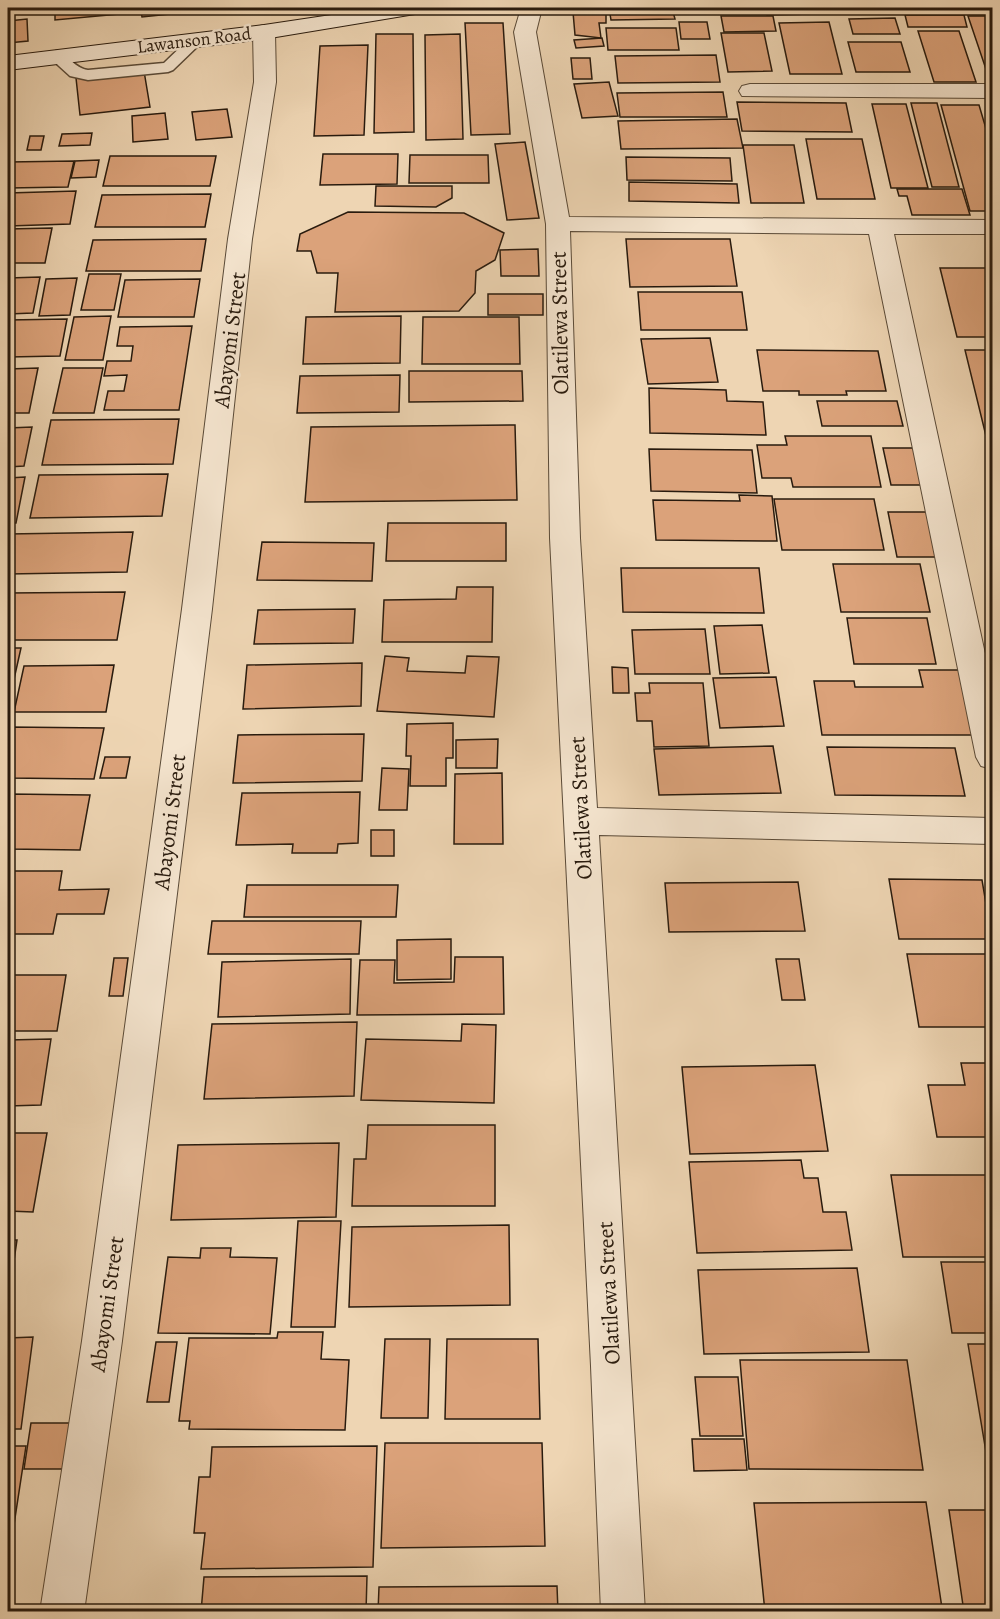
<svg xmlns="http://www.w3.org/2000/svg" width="1000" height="1619" font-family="Alegreya,serif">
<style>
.building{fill:#dba27a;stroke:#291b0e;stroke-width:1.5}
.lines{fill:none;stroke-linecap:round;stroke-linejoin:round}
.service-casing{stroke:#5a4a37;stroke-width:3}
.minor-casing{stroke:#5a4a37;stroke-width:2}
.secondary-casing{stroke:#291b0e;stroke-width:2}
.service{fill:#f4e4ce;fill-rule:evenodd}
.minor{fill:#f4e4ce;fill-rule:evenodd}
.secondary{fill:#f4e4ce;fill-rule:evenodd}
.labels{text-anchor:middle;stroke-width:5;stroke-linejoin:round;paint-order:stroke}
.far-street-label{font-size:18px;fill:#291b0e;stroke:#f4e4ce}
.street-label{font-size:22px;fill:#291b0e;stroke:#f4e4ce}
</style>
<rect width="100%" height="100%" fill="#eed5b3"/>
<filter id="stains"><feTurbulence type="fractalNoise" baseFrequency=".00333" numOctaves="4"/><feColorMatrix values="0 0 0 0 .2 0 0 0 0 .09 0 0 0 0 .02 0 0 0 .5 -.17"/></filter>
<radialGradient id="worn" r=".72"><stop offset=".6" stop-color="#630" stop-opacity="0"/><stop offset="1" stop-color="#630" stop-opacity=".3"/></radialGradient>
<!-- building -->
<g class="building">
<polygon points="50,8 118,8 119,14 55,20 55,13 51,14"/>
<polygon points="140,8 189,8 189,12 142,17"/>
<polygon points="609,8 672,8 675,19 611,20"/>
<polygon points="766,8 813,8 815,14 767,15"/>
<polygon points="878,8 905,8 898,14"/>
<polygon points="573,12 606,12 606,23 599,23 601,38 575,35"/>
<polygon points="905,15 964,15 967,27 908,27"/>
<polygon points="721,16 773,16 776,31 724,32"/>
<polygon points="968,16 986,16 992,33 992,81 990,81"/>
<polygon points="895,18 900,34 853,34 849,19"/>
<polygon points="27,19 28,41 8,43 8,21"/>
<polygon points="679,22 707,22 710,39 681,39"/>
<polygon points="829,22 842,74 790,74 779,23"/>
<polygon points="465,23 503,23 510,134 471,135"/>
<polygon points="606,28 676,28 679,50 608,50"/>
<polygon points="918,31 959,31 976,82 934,82"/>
<polygon points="721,33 764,33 772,71 728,72"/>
<polygon points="376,34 413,34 414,132 374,133"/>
<polygon points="460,34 463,139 426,140 425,35"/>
<polygon points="602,38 604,46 576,48 574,40"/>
<polygon points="848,42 901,42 910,72 856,72"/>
<polygon points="368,45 364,135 314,136 320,46"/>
<polygon points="716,55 720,82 618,83 615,56"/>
<polygon points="571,58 590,58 592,79 573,79"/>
<polygon points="144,71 150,107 80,115 76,78"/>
<polygon points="609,82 618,116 582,118 574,84"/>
<polygon points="723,92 727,117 620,117 617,93"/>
<polygon points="737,102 846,103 852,132 742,131"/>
<polygon points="911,103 937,103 959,187 932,187"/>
<polygon points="872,104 906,104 928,188 891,188"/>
<polygon points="941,105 979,105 992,149 992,211 970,211"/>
<polygon points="227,109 232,137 196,140 192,112"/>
<polygon points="165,113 168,139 133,142 132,116"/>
<polygon points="737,119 743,148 621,149 618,121"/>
<polygon points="92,133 90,145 59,146 62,134"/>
<polygon points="30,136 44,136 41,150 27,150"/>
<polygon points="806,139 862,139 875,199 817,199"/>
<polygon points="525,142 539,218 507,220 495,144"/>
<polygon points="743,145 794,145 804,203 751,203"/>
<polygon points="323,154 398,154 397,184 320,185"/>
<polygon points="410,155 488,155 489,183 409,183"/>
<polygon points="110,156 216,156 210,186 103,186"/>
<polygon points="626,157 730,158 732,181 627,180"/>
<polygon points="99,160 96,177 71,178 75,161"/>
<polygon points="74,161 68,187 8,188 8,162"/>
<polygon points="629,182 737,184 739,203 629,201"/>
<polygon points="376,186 452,186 452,198 436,207 375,206"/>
<polygon points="897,189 962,189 970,215 912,215 907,196 899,196"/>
<polygon points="76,191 70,224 8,226 8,193"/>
<polygon points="211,194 205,227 95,227 102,195"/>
<polygon points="348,212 464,213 504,233 495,260 476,271 475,293 459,311 335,312 338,273 317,273 311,251 297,251 300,234"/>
<polygon points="52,228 45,263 8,263 8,229"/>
<polygon points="206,239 201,271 86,271 93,240"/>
<polygon points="626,239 730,239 737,286 630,287"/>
<polygon points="538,249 539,276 501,276 500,250"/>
<polygon points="940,268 992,268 992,337 957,337"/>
<polygon points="89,274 121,274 114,310 81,310"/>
<polygon points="40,277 33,313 8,314 8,278"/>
<polygon points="77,278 70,315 39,316 46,279"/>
<polygon points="200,279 194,317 118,317 125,280"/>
<polygon points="638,292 742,292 747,330 641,330"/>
<rect x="488" y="294" width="55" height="21"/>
<polygon points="111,316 103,360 65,360 74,317"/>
<polygon points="401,316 400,363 303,364 306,317"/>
<polygon points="423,317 519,317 520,364 422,364"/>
<polygon points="67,319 60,356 8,357 8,320"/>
<polygon points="192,326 179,410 104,410 108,391 124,391 127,375 104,376 107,361 131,361 133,346 117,346 120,327"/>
<polygon points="710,338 718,382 648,384 641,339"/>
<polygon points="757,350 878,351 886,391 846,391 847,395 799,395 799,391 763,391"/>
<polygon points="965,350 992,350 992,436 986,436"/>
<polygon points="38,368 29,413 8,413 8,369"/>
<polygon points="63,368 103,368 94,413 53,413"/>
<polygon points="409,371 522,371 523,401 409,402"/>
<polygon points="400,375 399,412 297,413 300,376"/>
<polygon points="649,388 726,390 727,401 763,402 766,435 650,433"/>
<polygon points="817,401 897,401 903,426 822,426"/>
<polygon points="179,419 173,464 42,465 51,420"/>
<polygon points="515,425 517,500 305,502 311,427"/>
<polygon points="32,427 24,466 8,467 8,428"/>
<polygon points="785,436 871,436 881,487 793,487 791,478 762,478 757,445 787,445"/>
<polygon points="883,448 922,448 930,485 891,485"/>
<polygon points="649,449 752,450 757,493 651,491"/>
<polygon points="168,474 162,516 30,518 39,475"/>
<polygon points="25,477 16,523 8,523 8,478"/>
<polygon points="739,495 772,496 777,541 656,540 653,500 740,501"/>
<polygon points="774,499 874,499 884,550 782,550"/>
<polygon points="888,512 931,512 941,557 897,557"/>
<polygon points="388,523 506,523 506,561 386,561"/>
<polygon points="133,532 127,572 8,574 8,534"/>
<polygon points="262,542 374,543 372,581 257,580"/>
<polygon points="833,564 920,564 930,612 841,612"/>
<polygon points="621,568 759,568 764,613 623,612"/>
<polygon points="457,587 493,587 492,642 382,642 384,600 456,599"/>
<polygon points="125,592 117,640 8,640 8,593"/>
<polygon points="355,609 353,643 254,644 258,610"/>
<polygon points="847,618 927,618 936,664 854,664"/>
<polygon points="762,625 769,673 720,674 714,626"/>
<polygon points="705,629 710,674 635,674 632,630"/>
<polygon points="8,648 21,648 8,706"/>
<polygon points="385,656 409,658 407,671 465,673 467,656 499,657 494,717 377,711"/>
<polygon points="362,663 361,706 243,709 247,665"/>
<polygon points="114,665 106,712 14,712 24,666"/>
<polygon points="612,667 628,668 629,693 613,693"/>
<polygon points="919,670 968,670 982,735 822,735 814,681 854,681 855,687 923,687"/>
<polygon points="776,677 784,726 720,728 713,678"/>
<polygon points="649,683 703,683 709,746 654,747 652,721 637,721 635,693 650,693"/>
<polygon points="453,723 453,758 446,758 446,786 410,786 411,756 406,756 407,724"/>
<polygon points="8,727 104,728 94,779 8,778"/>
<polygon points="364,734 362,781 233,783 238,735"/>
<polygon points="498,739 497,768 456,768 456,740"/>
<polygon points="773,746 781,793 659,795 654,749"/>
<polygon points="827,747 955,748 965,796 835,795"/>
<polygon points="105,757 130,757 126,778 100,778"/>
<polygon points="382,768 409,769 407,810 379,810"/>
<polygon points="502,773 503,844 454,844 455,774"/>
<polygon points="360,792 358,843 338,844 337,853 292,853 293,844 236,845 242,793"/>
<polygon points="8,794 90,795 80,850 8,849"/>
<rect x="371" y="830" width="23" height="26"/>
<polygon points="8,871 62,871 59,890 109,889 104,914 57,914 53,934 8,934"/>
<polygon points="889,879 982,880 992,939 899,939"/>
<polygon points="798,882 805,931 669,932 665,883"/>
<polygon points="247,885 398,885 396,917 244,917"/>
<polygon points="212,921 361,921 359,954 208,954"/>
<polygon points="451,939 451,979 397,980 397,940"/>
<polygon points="907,954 992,954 992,1027 919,1027"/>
<polygon points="455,957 503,957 504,1014 357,1015 360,960 395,960 394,983 454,982"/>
<polygon points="114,958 128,958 123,996 109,996"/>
<polygon points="351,959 350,1014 218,1017 222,962"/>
<polygon points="776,959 799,959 805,1000 782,1000"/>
<polygon points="8,975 66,975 57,1031 8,1031"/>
<polygon points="357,1022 354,1096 204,1099 212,1024"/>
<polygon points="462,1024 496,1025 494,1103 361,1100 366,1039 461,1041"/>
<polygon points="51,1039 41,1105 8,1106 8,1040"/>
<polygon points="961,1063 992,1063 992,1137 937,1137 928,1085 965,1085"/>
<polygon points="815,1065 828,1151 690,1154 682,1067"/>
<polygon points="368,1125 495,1125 495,1206 352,1206 354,1159 366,1159"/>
<polygon points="8,1133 47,1133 33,1212 8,1211"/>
<polygon points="339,1143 336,1217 171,1220 178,1145"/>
<polygon points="801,1160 804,1178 818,1178 823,1212 846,1212 852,1250 697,1253 689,1162"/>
<polygon points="891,1175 992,1175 992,1257 903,1257"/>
<polygon points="298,1221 341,1221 335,1327 291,1327"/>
<polygon points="509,1225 510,1305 349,1307 352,1227"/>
<polygon points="8,1240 17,1240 8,1302"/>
<polygon points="201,1248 231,1248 230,1257 277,1258 270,1334 158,1333 168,1257 200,1258"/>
<polygon points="941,1262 992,1262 992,1333 952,1333"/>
<polygon points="857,1268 869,1352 704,1354 698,1270"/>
<polygon points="278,1332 323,1332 321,1359 349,1360 345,1430 189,1429 190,1421 179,1421 189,1338 277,1338"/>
<polygon points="33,1337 21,1429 8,1429 8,1338"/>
<polygon points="385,1339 430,1339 428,1418 381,1418"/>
<polygon points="447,1339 538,1339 540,1419 445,1419"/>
<polygon points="156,1342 177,1342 169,1402 147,1402"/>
<polygon points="968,1344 992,1344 992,1476 990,1476"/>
<polygon points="740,1360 907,1360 923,1470 749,1469"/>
<polygon points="695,1377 738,1377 743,1436 700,1436"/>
<polygon points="31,1423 74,1423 68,1469 24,1469"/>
<polygon points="692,1439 744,1439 747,1470 694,1471"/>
<polygon points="385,1443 542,1443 545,1546 381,1548"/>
<polygon points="8,1446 26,1446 8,1564"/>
<polygon points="377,1446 373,1567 201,1569 205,1533 194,1533 199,1477 210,1477 212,1447"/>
<polygon points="926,1502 942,1608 765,1612 754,1503"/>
<polygon points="949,1510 992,1510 992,1612 964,1612"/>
<polygon points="367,1576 366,1612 201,1612 204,1577"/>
<polygon points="557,1586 558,1612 378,1612 379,1587"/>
</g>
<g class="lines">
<defs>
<path id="service" d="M196 36 201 37 203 40 201 43 173 70 168 72 88 80 70 76 48 56 56 51C69 55 74 68 88 70L164 63 191 37Z"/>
<g id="minor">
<polygon points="521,8 542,8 536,32 569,217 992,220 992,234 894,234 992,686 992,769 981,766 976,757 869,234 570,231 580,538 597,808 992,818 992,844 599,835 645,1612 601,1612 591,1366 550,538 546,224 514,32"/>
<polygon points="982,8 992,8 992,15 984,14"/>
<polygon points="264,25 272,27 275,32 276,82 252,239 212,609 122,1341 84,1612 40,1612 82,1341 182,609 228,239 254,82 253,32 256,27"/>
<polygon points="750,84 992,84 992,98 742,96 739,91 742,86"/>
</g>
<polygon id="secondary" points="378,8 426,8 423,13 415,14 264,39 8,70 8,56 264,25"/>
</defs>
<!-- service casing -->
<use href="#service" class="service-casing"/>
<!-- minor casing -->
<use href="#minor" class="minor-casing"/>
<!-- secondary casing -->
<use href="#secondary" class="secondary-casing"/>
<!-- service -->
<use href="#service" class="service"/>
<!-- minor -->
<use href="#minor" class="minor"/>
<!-- secondary -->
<use href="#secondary" class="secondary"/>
</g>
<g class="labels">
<!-- far-street labels -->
<g class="far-street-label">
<text transform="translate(194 40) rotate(-7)" y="6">Lawanson Road</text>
</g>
<!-- street labels -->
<g class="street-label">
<text transform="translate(559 323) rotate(-91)" y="8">Olatilewa Street</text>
<text transform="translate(229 340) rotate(-83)" y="8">Abayomi Street</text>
<text transform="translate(580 808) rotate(-93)" y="8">Olatilewa Street</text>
<text transform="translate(169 822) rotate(-83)" y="8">Abayomi Street</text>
<text transform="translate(608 1293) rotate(-93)" y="8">Olatilewa Street</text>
<text transform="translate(106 1304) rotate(-82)" y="8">Abayomi Street</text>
</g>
</g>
<!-- margin -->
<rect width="1000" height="1619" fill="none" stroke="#eed5b3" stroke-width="30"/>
<rect x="9" y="9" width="982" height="1601" fill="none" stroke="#291b0e" stroke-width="3"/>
<rect x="15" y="15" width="970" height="1589" fill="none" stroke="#291b0e" stroke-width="1.5"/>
<rect width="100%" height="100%" filter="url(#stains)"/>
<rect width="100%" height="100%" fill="url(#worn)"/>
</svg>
